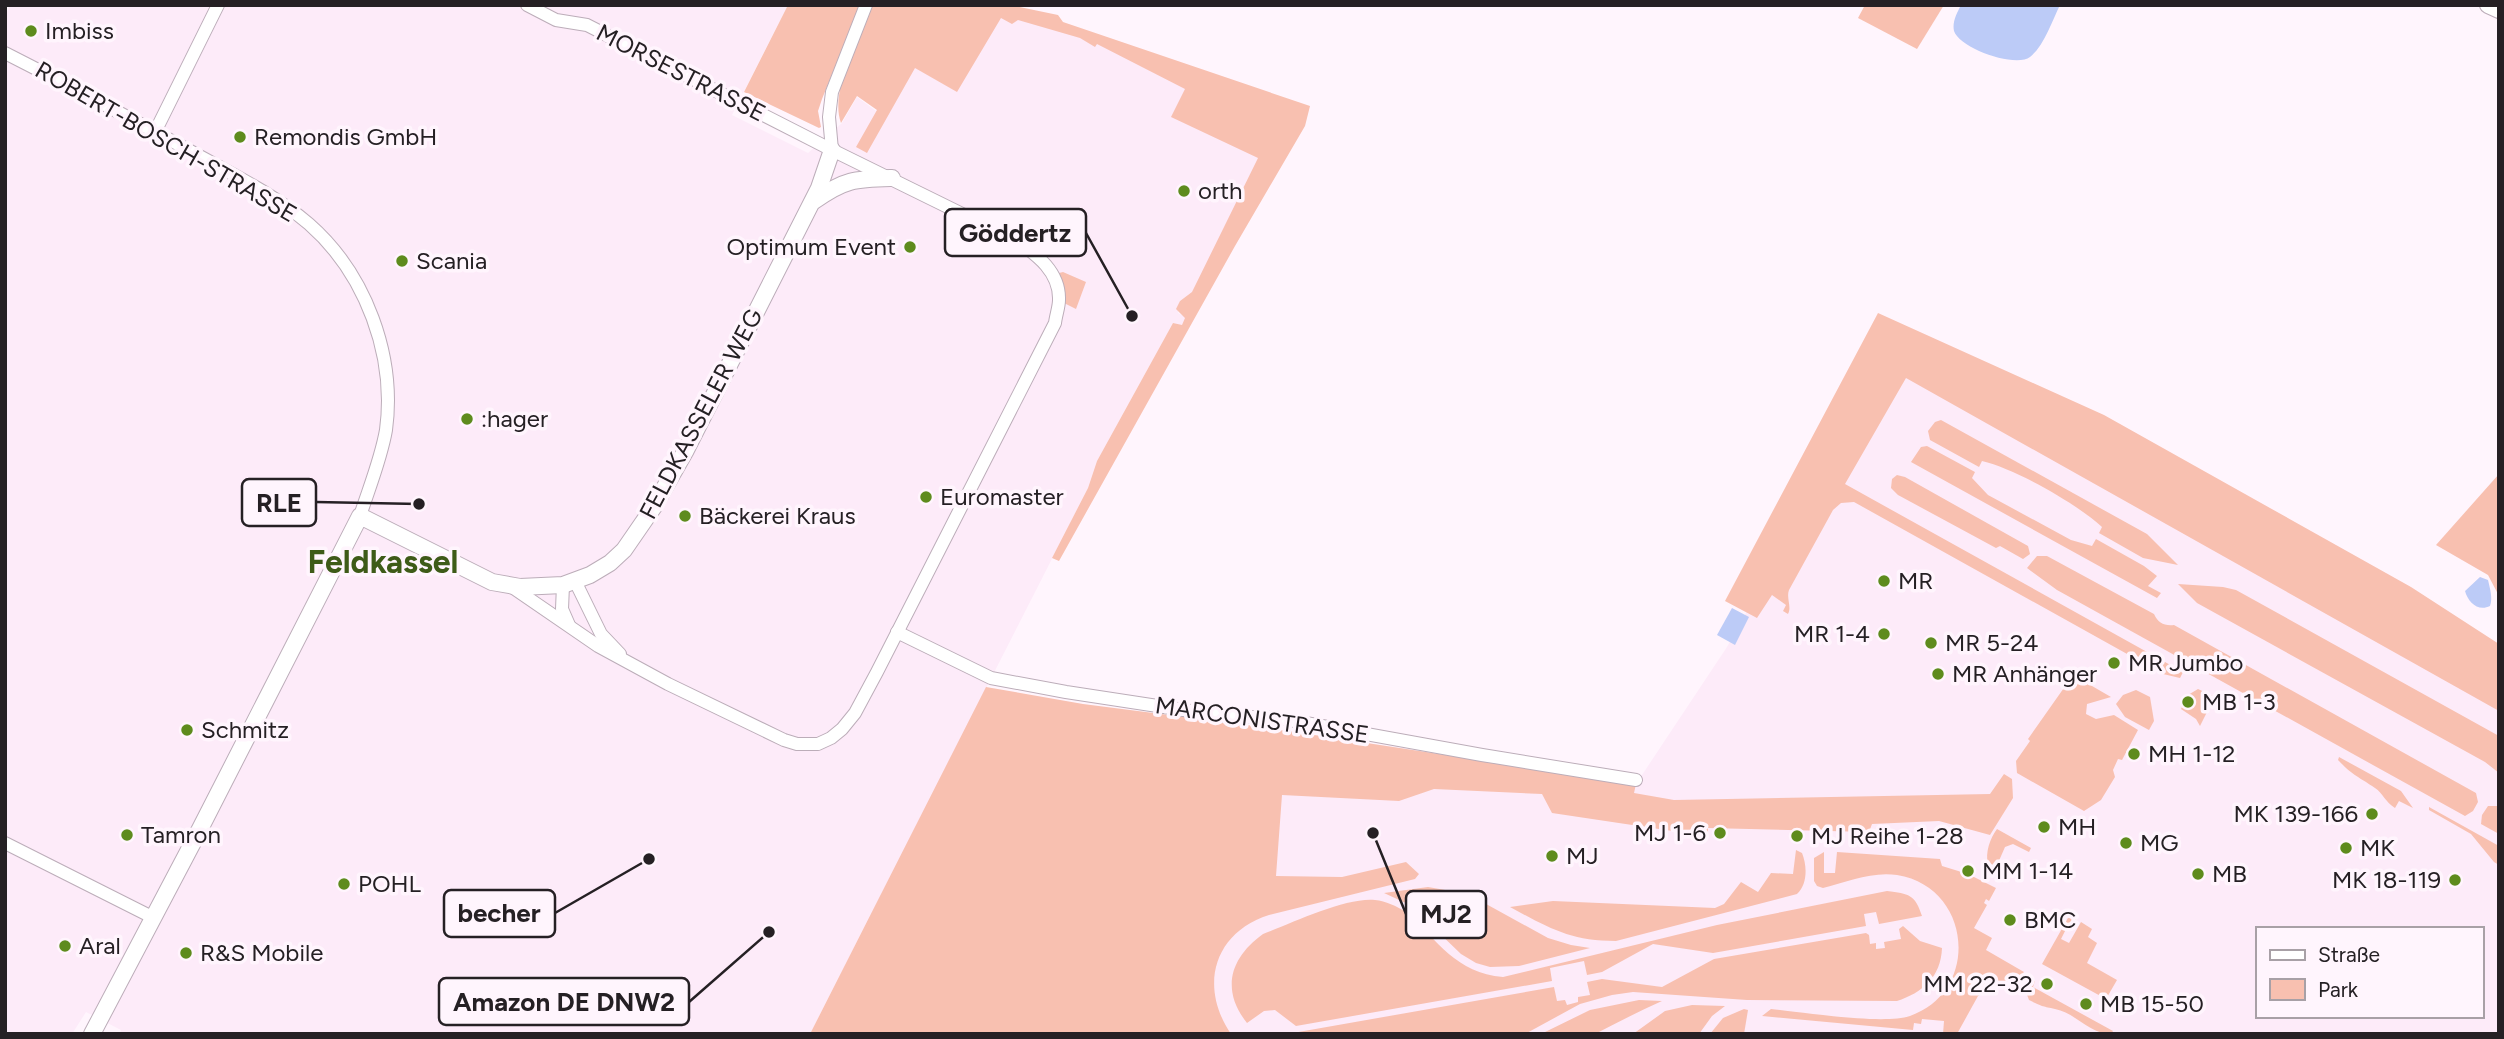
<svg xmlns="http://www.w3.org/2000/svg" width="2504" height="1039" font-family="Figtree,sans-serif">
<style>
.built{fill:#fdebf9;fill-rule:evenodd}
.green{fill:#f8c0b0}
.water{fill:#bccbf7}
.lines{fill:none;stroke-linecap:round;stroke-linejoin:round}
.minor-casing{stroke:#bcadb9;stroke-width:14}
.tertiary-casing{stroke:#bcadb9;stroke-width:18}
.minor{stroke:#fff;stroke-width:12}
.tertiary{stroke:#fff;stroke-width:16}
.poi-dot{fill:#5e8b1d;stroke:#fff5fd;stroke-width:2.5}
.labels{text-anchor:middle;stroke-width:7;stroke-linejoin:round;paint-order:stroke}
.poi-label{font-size:24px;fill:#252024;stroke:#fff5fd;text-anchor:start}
.street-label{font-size:24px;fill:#252024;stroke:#fff5fd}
.district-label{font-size:32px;font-weight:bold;fill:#3e5b18;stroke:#fff5fd}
.leader{fill:none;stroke:#252024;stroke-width:2.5}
.callout-dot{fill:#252024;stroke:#fff5fd;stroke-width:2.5}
.callout{fill:#fff5fd;stroke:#252024;stroke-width:2.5}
.callout-label{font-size:26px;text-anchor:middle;font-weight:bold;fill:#252024}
</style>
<rect width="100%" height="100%" fill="#fff5fd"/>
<!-- built -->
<g class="built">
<polygon points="10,5 788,5 732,115 808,153 842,123 857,97 876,111 938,5 987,5 1300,104 1224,230 1192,293 1180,301 1178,313 1186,317 1182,326 1173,323 1097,461 1088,488 810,1034 120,1034 121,1030 86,1012 72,1034 5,1034 5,16"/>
<path d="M1898 352 2499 686V1034H1104L1255 726 1636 784 1727 647 1761 586ZM2257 929H2481V1016H2257Z"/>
</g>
<!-- green -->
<g class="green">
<polygon points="788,5 860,5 822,99 818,111 821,127 819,128 744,92"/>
<path d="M872 5H1010L1058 15 1063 22 1310 106 1305 126 1235 246 1059 561 1052 558 1088 488 1097 461 1173 323 1182 325 1185 318 1176 309 1180 301 1192 292 1258 158 1171 117 1185 89 1097 44 1095 47 1080 38 1018 20 1012 24 1001 18 957 92 915 68 867 153 856 147 877 110 857 96 841 123C829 91 860 36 872 5Z"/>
<polygon points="1865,5 1944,5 1917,49 1858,18"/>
<polygon points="1063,272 1086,282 1076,309 1064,303 1063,284 1059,273"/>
<path d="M1878 313 2104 415 2411 587 2499 644V711L1906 378 1845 484 2183 672 2180 678 2163 674 1854 502 1841 503 1833 510 1789 590C1786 598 1792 607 1788 614L1783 611 1786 605 1772 595 1757 618 1725 601Z"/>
<path d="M1941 420 2147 534 2178 565 2143 558 2099 533 2102 527C2077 504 2016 469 1982 461L1979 467 1930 440 1928 431 1935 422Z"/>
<polygon points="1927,446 1975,472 1972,478 1988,495 2071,540 2092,546 2096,539 2144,566 2157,576 2148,586 2161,593 2157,598 1911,462 1921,447"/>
<polygon points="2499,474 2499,596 2488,575 2436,545"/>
<polygon points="1897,475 1905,477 2028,546 2030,554 2023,559 2000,546 1996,548 1898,495 1891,488 1892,479"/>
<path d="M2037 556H2047L2154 614C2158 623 2164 626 2174 625L2476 793 2478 802 2473 811 2465 816 2057 590 2027 568Z"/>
<polygon points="2178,584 2223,587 2236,590 2499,736 2499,773 2485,762 2197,603"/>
<polygon points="2073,675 2111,697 2087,704 2086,714 2096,719 2114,715 2138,730 2122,760 2118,759 2113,770 2115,777 2101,800 2084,811 2017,773 2016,761 2030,741 2028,739"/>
<path d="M986 687 1083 704 1255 726 1636 784 1634 793 1674 800 1990 794 2004 774 2012 779 2013 798 1990 835 1939 821 1872 824 1869 832 1708 828V833L1679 832 1552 813 1542 794 1434 789 1399 801 1282 795 1276 876 1342 877 1406 862 1419 874 1415 879 1269 915C1213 933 1199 987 1231 1034H810Z"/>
<polygon points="2198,689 2217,698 2224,711 2210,706 2200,726 2196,719 2181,709 2183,705 2189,708 2193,698 2188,695"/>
<polygon points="2136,690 2150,697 2154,721 2149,730 2125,717 2116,704 2123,695"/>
<path d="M2339 757 2401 791 2413 808 2399 801 2395 808C2385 802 2383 793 2375 788 2359 777 2352 775 2338 760Z"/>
<polygon points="2488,806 2499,806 2499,834 2481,824 2482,815"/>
<polygon points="2429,807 2499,846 2499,865 2494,862 2471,834 2429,810"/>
<path d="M1997 829 2031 848 2029 852 2013 844 2005 847 1998 863 1995 865 1988 864C1985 853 1990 838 1997 829Z"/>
<path d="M1796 850 1802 853C1807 865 1808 884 1797 894L1616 941C1570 941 1549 928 1510 907L1553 901 1715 908 1724 904 1741 882 1758 892 1771 873 1793 874Z"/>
<path d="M1824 852V873H1835L1837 852 1940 859 1942 866 1968 874 1996 888 1989 901 1986 899 1984 903 1987 905 1974 928 1992 938 1986 950 2024 972 2015 986 1995 987 1978 996 1957 1034H1943L1944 1021 1922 1019 1921 1024 1914 1023 1913 1030 1762 1016 1771 1009C1803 1012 1882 1025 1910 1016 1981 991 1972 887 1897 875 1873 871 1846 882 1823 888L1817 886 1814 881V858Z"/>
<polygon points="1428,887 1468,894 1548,938 1571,945 1590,948 1519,966 1490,967 1476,963 1461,954 1410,905 1384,893"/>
<path d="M1887 891C1909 894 1915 894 1922 916L1879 924 1876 912 1864 914 1866 926 1713 953 1653 944 1602 972 1587 975 1584 961 1550 968 1552 981 1296 1026 1275 1010 1264 1011 1247 1023C1220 989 1231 957 1263 934 1292 923 1346 897 1375 900 1386 901 1396 906 1406 912 1438 941 1456 973 1503 977L1717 925Z"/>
<polygon points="2068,918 2076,919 2071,929 2067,927 2061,939 2069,943 2081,922 2092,929 2088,937 2097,943 2087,963 2117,980 2106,999 2042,964"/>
<path d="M1903 926 1920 941 1942 948C1941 977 1922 993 1897 1001L1747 1000 1633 992 1612 995 1580 1004 1525 1034H1287L1554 987 1557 1001 1565 1000 1567 1005 1578 1002V997L1590 995 1587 982 1602 979 1662 987 1714 959 1866 933 1869 935 1870 944 1876 943V949L1885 948 1884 942 1901 939 1899 929Z"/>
<path d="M2033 980 2035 981 2033 987 2113 1031 2111 1034C2089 1034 2076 1013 2055 1009 2042 1006 2043 1007 2029 1000L2026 992Z"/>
<path d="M1639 1000 1662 1001C1640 1011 1618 1022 1597 1033 1588 1037 1553 1034 1541 1034L1590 1010Z"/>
<polygon points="1692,1005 1725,1006 1712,1016 1699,1034 1633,1034 1665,1011"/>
<polygon points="1744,1009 1748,1010 1744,1034 1710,1034 1723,1018"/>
</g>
<!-- water -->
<g class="water">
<path d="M1961 5H2060C2052 21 2044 46 2030 57 2016 68 1960 49 1954 31 1952 22 1957 13 1961 5Z"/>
<path d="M2480 577 2488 580C2490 589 2493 598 2490 606 2478 612 2468 602 2465 591Z"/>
<polygon points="1732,608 1749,617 1735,645 1717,635"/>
</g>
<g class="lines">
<defs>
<g id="minor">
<path d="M5 53C68 85 130 118 192 152 232 174 275 195 309 224 366 274 396 356 386 430 381 459 369 488 360 516"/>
<polyline points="155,132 218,5"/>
<polyline points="832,150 829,117 832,92 866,5"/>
<polyline points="575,581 601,634 620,654"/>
<path d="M509 585 598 646 668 684 784 740 797 744H818L831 738 842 729 855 713 877 672 1055 323C1056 315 1059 307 1059 300 1060 272 1037 255 1017 241L832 150 587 25 556 20 527 5"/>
<polyline points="563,585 562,609 569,625"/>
<polyline points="897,632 991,678 1066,692 1223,716 1278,718 1482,755 1636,780"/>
<polyline points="5,843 154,918"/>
</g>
<g id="tertiary">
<polyline points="2488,5 2499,10"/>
<path d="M814 201C845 179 855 179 892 178"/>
<polyline points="92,1034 200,829 360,516 492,582 520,587 563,585 590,575 610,563 624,550 653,508 686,450 819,188 832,150"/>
</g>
</defs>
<!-- minor casing -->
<use href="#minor" class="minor-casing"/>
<!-- tertiary casing -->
<use href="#tertiary" class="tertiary-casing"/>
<!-- minor -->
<use href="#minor" class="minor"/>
<!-- tertiary -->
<use href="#tertiary" class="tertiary"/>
</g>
<!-- markers -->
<g class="poi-dot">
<circle cx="31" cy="31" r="7"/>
<circle cx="240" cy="137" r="7"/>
<circle cx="1184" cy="191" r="7"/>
<circle cx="910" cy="247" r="7"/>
<circle cx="402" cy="261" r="7"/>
<circle cx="467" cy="419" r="7"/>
<circle cx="926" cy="497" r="7"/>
<circle cx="685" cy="516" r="7"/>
<circle cx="1884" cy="581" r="7"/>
<circle cx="1884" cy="634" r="7"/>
<circle cx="1931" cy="643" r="7"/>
<circle cx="2114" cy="663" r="7"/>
<circle cx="1938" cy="674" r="7"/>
<circle cx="2188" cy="702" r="7"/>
<circle cx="187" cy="730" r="7"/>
<circle cx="2134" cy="754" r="7"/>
<circle cx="2372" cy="814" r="7"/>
<circle cx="2044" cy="827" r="7"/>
<circle cx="1720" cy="833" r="7"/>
<circle cx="127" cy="835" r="7"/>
<circle cx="1797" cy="836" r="7"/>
<circle cx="2126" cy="843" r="7"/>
<circle cx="2346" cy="848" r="7"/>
<circle cx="1552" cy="856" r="7"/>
<circle cx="1968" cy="871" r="7"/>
<circle cx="2198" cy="874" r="7"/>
<circle cx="2455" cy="880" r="7"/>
<circle cx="344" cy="884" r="7"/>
<circle cx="2010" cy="920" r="7"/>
<circle cx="65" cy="946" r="7"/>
<circle cx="186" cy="953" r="7"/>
<circle cx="2047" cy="984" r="7"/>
<circle cx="2086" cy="1004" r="7"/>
</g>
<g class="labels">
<!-- poi labels -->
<g class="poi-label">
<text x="45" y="39">Imbiss</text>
<text x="254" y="145">Remondis GmbH</text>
<text x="1198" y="199">orth</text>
<text x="896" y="255" text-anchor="end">Optimum Event</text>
<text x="416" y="269">Scania</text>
<text x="481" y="427">:hager</text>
<text x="940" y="505">Euromaster</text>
<text x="699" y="524">Bäckerei Kraus</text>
<text x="1898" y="589">MR</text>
<text x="1870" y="642" text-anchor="end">MR 1-4</text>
<text x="1945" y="651">MR 5-24</text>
<text x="2128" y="671">MR Jumbo</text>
<text x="1952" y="682">MR Anhänger</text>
<text x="2202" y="710">MB 1-3</text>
<text x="201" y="738">Schmitz</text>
<text x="2148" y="762">MH 1-12</text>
<text x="2358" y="822" text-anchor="end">MK 139-166</text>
<text x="2058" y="835">MH</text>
<text x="1706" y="841" text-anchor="end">MJ 1-6</text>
<text x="141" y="843">Tamron</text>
<text x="1811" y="844">MJ Reihe 1-28</text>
<text x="2140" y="851">MG</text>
<text x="2360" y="856">MK</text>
<text x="1566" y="864">MJ</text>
<text x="1982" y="879">MM 1-14</text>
<text x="2212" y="882">MB</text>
<text x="2441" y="888" text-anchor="end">MK 18-119</text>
<text x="358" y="892">POHL</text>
<text x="2024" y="928">BMC</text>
<text x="79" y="954">Aral</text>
<text x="200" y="961">R&amp;S Mobile</text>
<text x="2033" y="992" text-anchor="end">MM 22-32</text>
<text x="2100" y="1012">MB 15-50</text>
</g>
<!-- street labels -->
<g class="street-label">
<text transform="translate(681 73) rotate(27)" y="8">MORSESTRASSE</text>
<text transform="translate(166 142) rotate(30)" y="8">ROBERT-BOSCH-STRASSE</text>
<text transform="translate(701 414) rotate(-62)" y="8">FELDKASSELER WEG</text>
<text transform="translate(1262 720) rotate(8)" y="8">MARCONISTRASSE</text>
</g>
<!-- district labels -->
<g class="district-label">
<text x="383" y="573">Feldkassel</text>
</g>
</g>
<!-- callouts -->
<path class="leader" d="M1132 316L1086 233M419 504L316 502M649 859L555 913M1373 833L1406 914M769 932L689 1002"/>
<g class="callout-dot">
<circle cx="1132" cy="316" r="7"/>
<circle cx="419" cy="504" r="7"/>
<circle cx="649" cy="859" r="7"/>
<circle cx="1373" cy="833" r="7"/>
<circle cx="769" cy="932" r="7"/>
</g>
<g class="callout">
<rect x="945" y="209" width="141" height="47" rx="7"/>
<rect x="242" y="479" width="74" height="47" rx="7"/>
<rect x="444" y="890" width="111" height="47" rx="7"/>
<rect x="1406" y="891" width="80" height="47" rx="7"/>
<rect x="439" y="978" width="250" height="47" rx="7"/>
</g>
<g class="callout-label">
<text x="1015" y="242">Göddertz</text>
<text x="279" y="512">RLE</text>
<text x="499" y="922">becher</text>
<text x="1446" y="923">MJ2</text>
<text x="564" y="1011">Amazon DE DNW2</text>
</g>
<!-- border -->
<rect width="2504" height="1039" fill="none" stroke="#252024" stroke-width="14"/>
<!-- legend -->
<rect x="2256" y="927" width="228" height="91" fill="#fff5fd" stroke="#a8a0a6" stroke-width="2"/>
<rect x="2270" y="950" width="35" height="10" fill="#ffffff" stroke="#a8a0a6" stroke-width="2"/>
<text x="2318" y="962" font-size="21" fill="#252024">Straße</text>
<rect x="2270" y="979" width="35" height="21" fill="#f8c0b0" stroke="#a8a0a6" stroke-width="2"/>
<text x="2318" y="997" font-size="21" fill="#252024">Park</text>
</svg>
